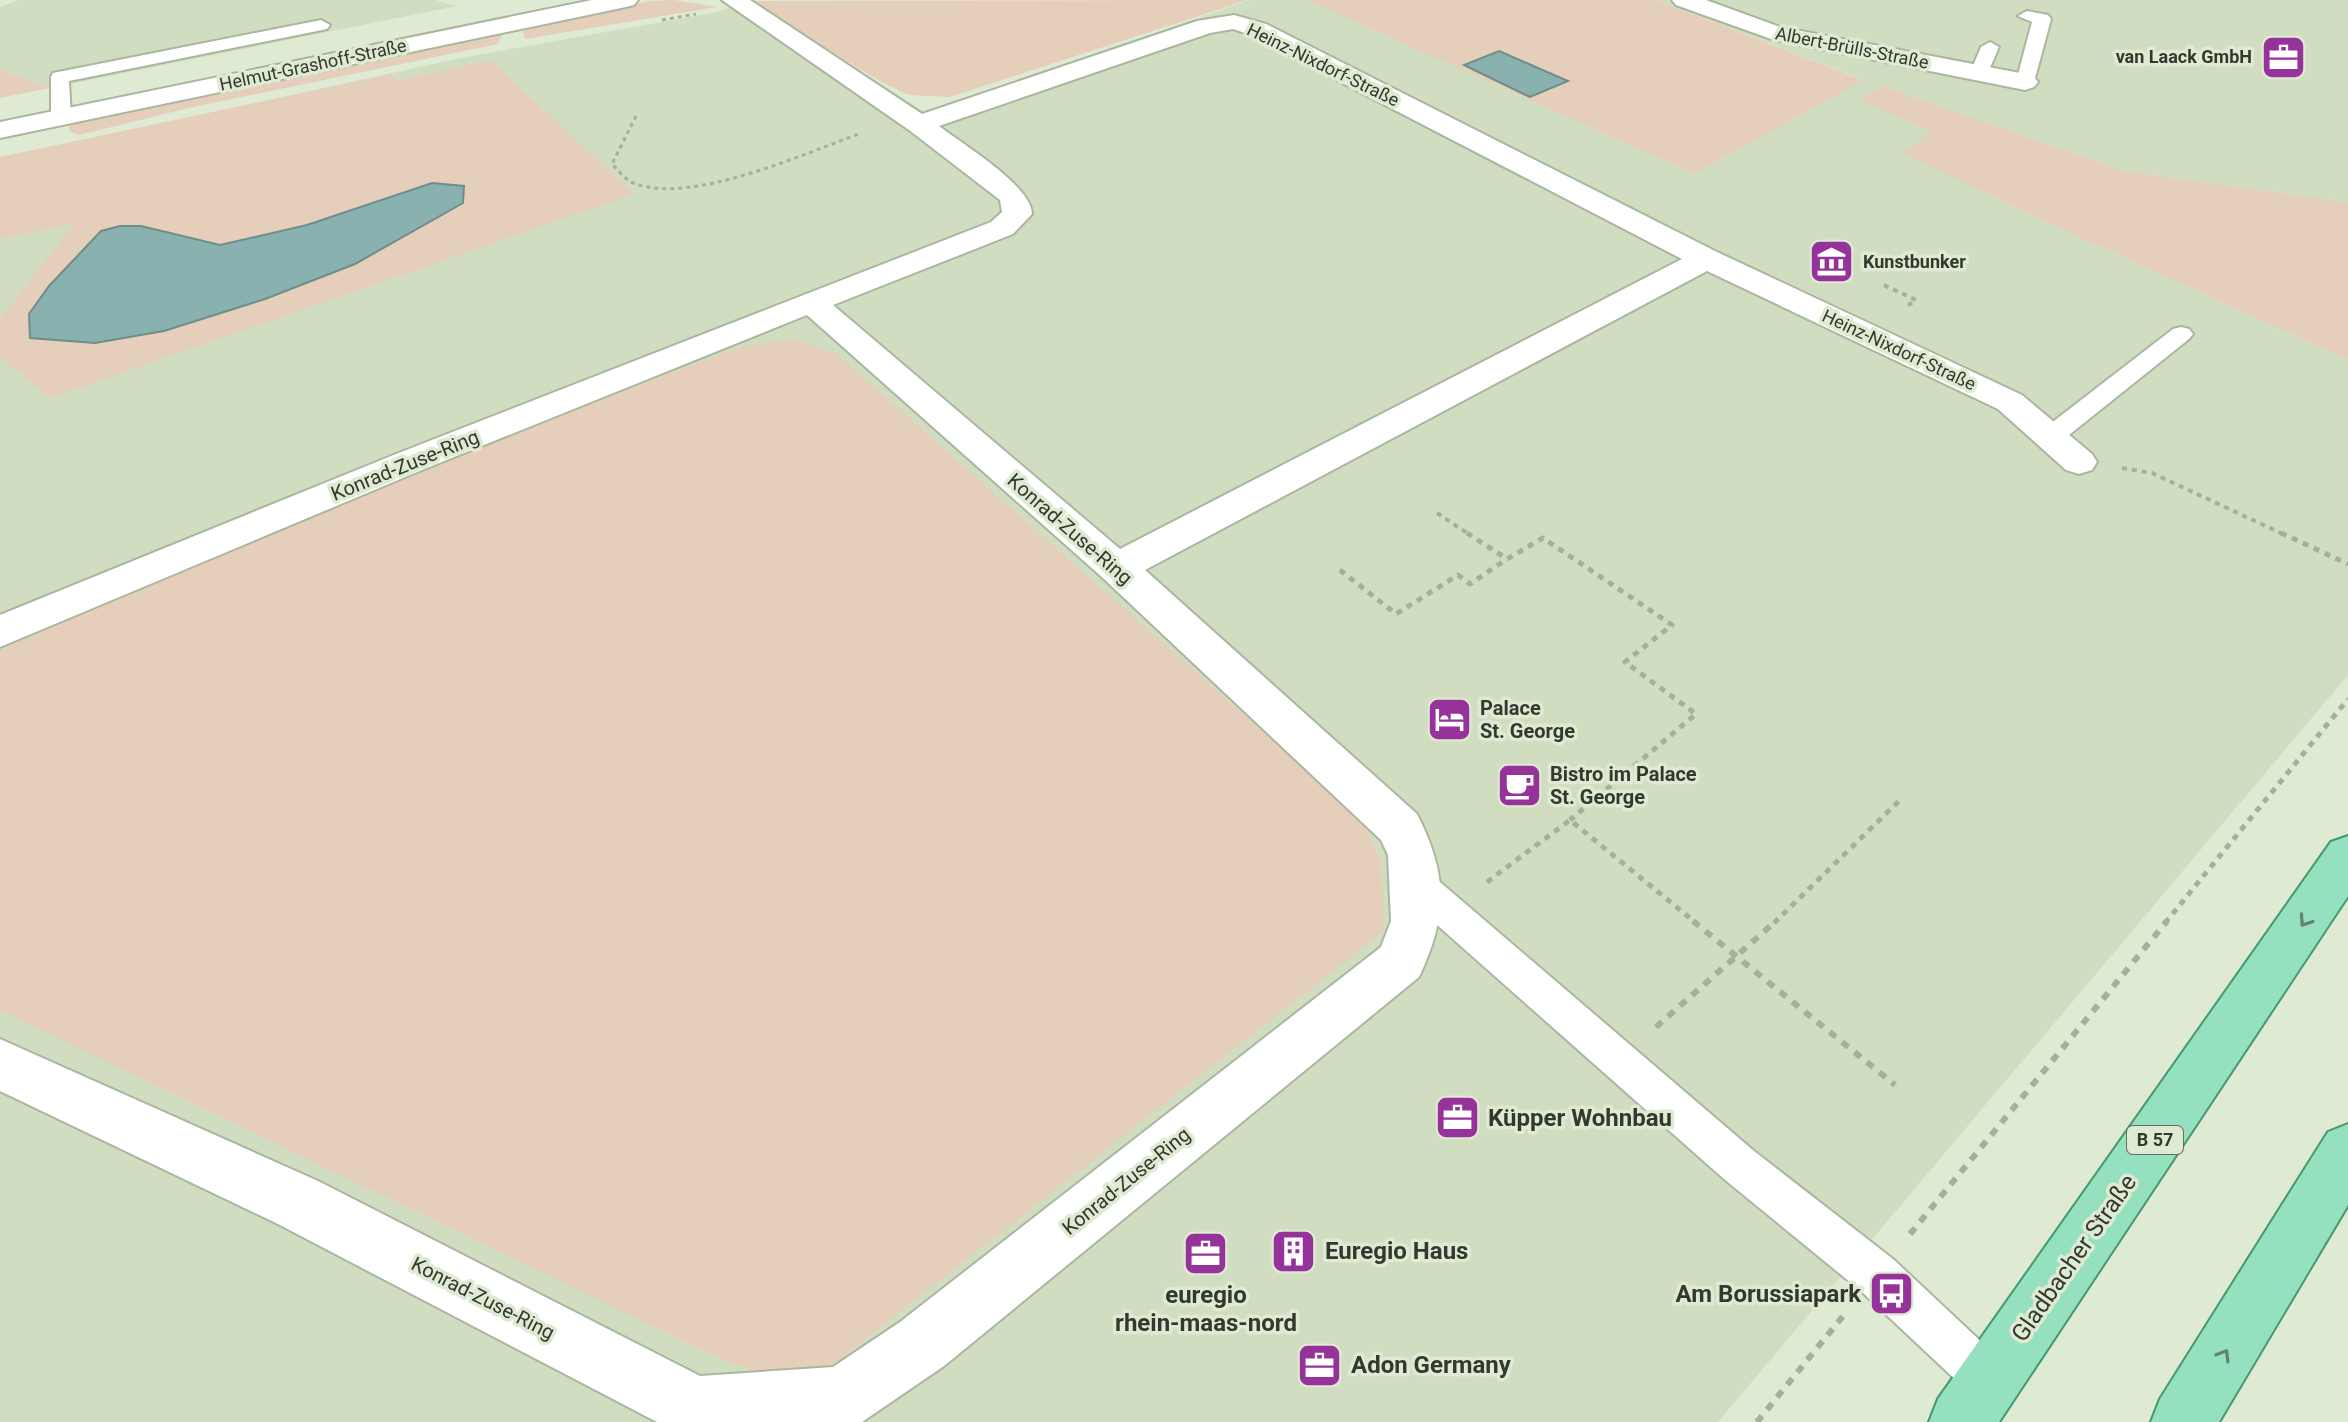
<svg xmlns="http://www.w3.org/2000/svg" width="2348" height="1422" font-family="Roboto,sans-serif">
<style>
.built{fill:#d0ddc0}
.green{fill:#e5cfbb}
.water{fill:#88b1af;stroke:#6f8d89;stroke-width:2}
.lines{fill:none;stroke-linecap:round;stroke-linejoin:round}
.lane-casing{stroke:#abb6a0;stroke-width:4}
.street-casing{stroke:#abb6a0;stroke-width:4}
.primary-casing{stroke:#459870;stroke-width:4}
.path-far3{stroke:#a5af9c;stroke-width:3;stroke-dasharray:4 4;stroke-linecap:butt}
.path-far2{stroke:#a5af9c;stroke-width:4;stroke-dasharray:5 5;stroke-linecap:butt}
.path-far1{stroke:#a5af9c;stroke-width:5;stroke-dasharray:6 6;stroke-linecap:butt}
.path{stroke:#a5af9c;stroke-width:6;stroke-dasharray:8 8;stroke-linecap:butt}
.lane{fill:#fff;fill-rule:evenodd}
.street{fill:#fff;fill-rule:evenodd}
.primary{fill:#95e0be;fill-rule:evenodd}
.oneway{stroke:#608470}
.labels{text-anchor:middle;stroke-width:7;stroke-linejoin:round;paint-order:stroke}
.far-street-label{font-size:18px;fill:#343930;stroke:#deead2}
.far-poi-label{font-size:18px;font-weight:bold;fill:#343930;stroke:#deead2;text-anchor:end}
.shield{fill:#deead2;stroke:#676e61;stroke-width:2}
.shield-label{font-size:18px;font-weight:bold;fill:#343930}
.street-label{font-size:20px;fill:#343930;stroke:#deead2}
.poi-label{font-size:20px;font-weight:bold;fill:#343930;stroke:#deead2;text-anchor:start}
.near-poi-label{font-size:24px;font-weight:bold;fill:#343930;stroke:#deead2;text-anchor:start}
.near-street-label{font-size:24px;fill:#343930;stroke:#deead2}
</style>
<rect width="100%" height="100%" fill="#deead2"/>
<!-- built -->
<g class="built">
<polygon points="19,0 435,0 456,6 50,88 0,70 0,7"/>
<polygon points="1250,0 1309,0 1694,174 1862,79 1656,0 2348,0 2348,202 2123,171 1883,86 1933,132 1904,153 2029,214 2348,360 2348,675 1718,1422 0,1422 0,159 461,58 718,12 750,1 926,113"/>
</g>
<!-- green -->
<g class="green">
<polygon points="674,0 717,7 525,39 522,28 650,1"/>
<polygon points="1248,0 950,97 909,95 881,82 750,1"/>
<polygon points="1307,0 1656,0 1863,80 1694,174"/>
<polygon points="503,33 498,44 193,107 79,135 69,131 69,123"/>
<polygon points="490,60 634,194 50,398 0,357 0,319 74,224 0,239 0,157 392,74 396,81"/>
<polygon points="0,70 50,88 0,98"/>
<polygon points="1883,86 2123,171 2348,202 2348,360 2029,214 1903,153 1932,132 1860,100"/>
<path d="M792 339 837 354 1359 817 1381 860 1384 931 831 1366C770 1381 756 1373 700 1349L0 1010V650L384 482 743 346Z"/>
</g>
<!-- water -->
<g class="water">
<polygon points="1499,51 1568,81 1530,97 1464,65"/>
<polygon points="432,183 464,186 463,203 355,264 265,299 164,331 95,343 30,338 29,314 49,286 101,231 120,226 141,226 220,245 307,225"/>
</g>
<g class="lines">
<defs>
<g id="lane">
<polygon points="2027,11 2048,15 2051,19 2034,82 2025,88 2016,82 2032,22 2018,16"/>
<polygon points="321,20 330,25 327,29 69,81 71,118 61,124 51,118 51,77 53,73"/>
<polygon points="1990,42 1999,47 1986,77 1972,77 1970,73 1981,47"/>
<polygon points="2181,327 2189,329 2193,334 2189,339 2059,443 2041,443 2037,437 2041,431 2173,329"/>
<polygon points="1414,867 1427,871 1754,1151 1893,1259 2006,1365 2013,1381 2006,1397 1990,1404 1974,1397 1861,1291 1724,1179 1401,893 1396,882 1401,871"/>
</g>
<g id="street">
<polygon points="592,0 638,0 634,5 626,7 0,138 0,122"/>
<path d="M722 0H750L922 114 1197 21 1234 15 1266 24 1717 252 2022 395 2092 454 2097 462 2092 470 2079 474 2066 470 1998 409 1707 271 1145 570 1417 814C1448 875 1448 916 1419 977L944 1366 862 1422H657L276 1223 0 1091V1039L318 1181 700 1376 833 1367 900 1322 1381 947 1391 921 1388 855 1381 840 1103 578 807 315 422 470 0 647V615L396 454 991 222 1002 212 1000 200 909 130ZM1233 29 1248 34 1682 259 1120 549 833 305 1013 234 1032 214C1031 185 962 144 939 126L1210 33Z"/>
<polygon points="1672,0 1706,0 1780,27 2025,74 2034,77 2038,82 2034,87 2025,90 1774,40 1676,5"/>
</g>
<g id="primary">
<polygon points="2348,836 2348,896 1999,1422 1929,1422 1938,1399 2331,842"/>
<polygon points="2348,1124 2348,1205 2219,1422 2151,1422 2160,1399 2328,1132"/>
</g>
</defs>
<!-- lane casing -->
<use href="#lane" class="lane-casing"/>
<!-- street casing -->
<use href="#street" class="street-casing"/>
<!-- primary casing -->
<use href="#primary" class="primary-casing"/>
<!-- path-far3 -->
<g class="path-far3">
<polyline points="662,20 696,14"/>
<path d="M636 116 612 164C619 171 626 181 636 184 693 204 803 154 859 134"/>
</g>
<!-- path-far2 -->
<g class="path-far2">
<polyline points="1884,285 1916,300 1907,306"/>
<polyline points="2122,468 2152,473 2285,535"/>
<polyline points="1437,513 1470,535"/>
</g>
<!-- path-far1 -->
<g class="path-far1">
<polyline points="1467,533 1507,559 1543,538 1672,625 1625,662 1696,714 1570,820"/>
<polyline points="2281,533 2348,564"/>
<polyline points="1340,570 1396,614 1458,575 1470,584 1507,559"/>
<polyline points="1487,882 1570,820 1696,923"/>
<polyline points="1774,923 1902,798"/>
<polyline points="2165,923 2348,699"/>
</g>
<!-- path -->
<g class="path">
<polyline points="1693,921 1895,1085"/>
<polyline points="1656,1027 1776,921"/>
<polyline points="1910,1234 2167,921"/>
<polyline points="1757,1422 1843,1316"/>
</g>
<!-- lane -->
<use href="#lane" class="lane"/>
<!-- street -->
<use href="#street" class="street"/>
<!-- primary -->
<use href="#primary" class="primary"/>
</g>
<!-- one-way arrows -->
<defs><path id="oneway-chevron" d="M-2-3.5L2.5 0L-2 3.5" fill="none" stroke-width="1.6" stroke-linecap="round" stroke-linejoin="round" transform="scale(2)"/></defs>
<g class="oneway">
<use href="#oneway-chevron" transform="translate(2305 921) rotate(124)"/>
<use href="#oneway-chevron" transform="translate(2224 1355) rotate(-59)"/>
</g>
<!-- icons -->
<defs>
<symbol id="office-square" viewBox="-11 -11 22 22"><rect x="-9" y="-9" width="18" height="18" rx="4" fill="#95339a" stroke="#deead2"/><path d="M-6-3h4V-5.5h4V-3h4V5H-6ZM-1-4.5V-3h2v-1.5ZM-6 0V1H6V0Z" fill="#fff"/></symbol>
<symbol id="museum-square" viewBox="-11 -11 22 22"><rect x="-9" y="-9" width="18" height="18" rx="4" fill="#95339a" stroke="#deead2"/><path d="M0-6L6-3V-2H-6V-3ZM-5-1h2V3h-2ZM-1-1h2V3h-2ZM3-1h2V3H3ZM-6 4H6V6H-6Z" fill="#fff"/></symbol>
<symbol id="hotel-square" viewBox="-11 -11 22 22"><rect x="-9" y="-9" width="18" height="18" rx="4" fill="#95339a" stroke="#deead2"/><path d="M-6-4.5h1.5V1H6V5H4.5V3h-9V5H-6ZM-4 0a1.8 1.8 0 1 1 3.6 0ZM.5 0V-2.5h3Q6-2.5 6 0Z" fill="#fff"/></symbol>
<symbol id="cafe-square" viewBox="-11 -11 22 22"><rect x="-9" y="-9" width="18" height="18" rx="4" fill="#95339a" stroke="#deead2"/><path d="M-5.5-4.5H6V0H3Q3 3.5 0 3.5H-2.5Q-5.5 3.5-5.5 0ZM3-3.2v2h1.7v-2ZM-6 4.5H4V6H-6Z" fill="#fff"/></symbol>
<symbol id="building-square" viewBox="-11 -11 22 22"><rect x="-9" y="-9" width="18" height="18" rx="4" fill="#95339a" stroke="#deead2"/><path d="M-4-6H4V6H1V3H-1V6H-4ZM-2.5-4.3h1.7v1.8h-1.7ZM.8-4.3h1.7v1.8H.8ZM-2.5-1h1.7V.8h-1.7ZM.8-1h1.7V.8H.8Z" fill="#fff"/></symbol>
<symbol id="bus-square" viewBox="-11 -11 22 22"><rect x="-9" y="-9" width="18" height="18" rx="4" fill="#95339a" stroke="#deead2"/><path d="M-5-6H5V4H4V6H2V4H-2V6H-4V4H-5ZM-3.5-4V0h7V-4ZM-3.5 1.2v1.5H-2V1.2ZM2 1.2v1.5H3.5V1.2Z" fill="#fff"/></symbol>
</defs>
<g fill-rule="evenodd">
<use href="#office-square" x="2258" y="32" width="51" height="51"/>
<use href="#museum-square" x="1806" y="236" width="51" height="51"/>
<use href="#hotel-square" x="1424" y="694" width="51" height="51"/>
<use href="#cafe-square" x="1494" y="760" width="51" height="51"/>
<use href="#office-square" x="1432" y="1092" width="51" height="51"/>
<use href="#building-square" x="1268" y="1226" width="51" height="51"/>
<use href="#office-square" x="1180" y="1228" width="51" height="51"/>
<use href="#bus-square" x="1866" y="1268" width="51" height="51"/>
<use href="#office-square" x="1294" y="1340" width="51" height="51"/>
</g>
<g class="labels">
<!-- far-street labels -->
<g class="far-street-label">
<text transform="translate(1852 48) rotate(11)" y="6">Albert-Brülls-Straße</text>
<text transform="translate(313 65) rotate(-12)" y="6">Helmut-Grashoff-Straße</text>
<text transform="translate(1323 65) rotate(26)" y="6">Heinz-Nixdorf-Straße</text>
<text transform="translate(1899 350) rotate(25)" y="6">Heinz-Nixdorf-Straße</text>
</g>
<!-- far-poi labels -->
<g class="far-poi-label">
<text x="2252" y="63">van Laack GmbH</text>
<text x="1863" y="268" text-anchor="start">Kunstbunker</text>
</g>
<!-- shield labels -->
<rect class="shield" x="2127" y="1126" width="56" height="28" rx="6"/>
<g class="shield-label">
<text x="2155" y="1146">B 57</text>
</g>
<!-- street labels -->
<g class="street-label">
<text transform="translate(405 465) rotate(-22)" y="7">Konrad-Zuse-Ring</text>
<text transform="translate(1070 529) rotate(41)" y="7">Konrad-Zuse-Ring</text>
<text transform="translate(1126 1181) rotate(-39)" y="7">Konrad-Zuse-Ring</text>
<text transform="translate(483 1298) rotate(27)" y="7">Konrad-Zuse-Ring</text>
</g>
<!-- poi labels -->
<g class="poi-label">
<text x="1480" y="715">Palace<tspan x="1480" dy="23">St. George</tspan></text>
<text x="1550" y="781">Bistro im Palace<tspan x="1550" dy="23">St. George</tspan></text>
</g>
<!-- near-poi labels -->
<g class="near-poi-label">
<text x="1488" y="1126">Küpper Wohnbau</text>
<text x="1325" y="1259">Euregio Haus</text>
<text x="1861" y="1302" text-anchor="end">Am Borussiapark</text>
<text x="1206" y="1303" text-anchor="middle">euregio<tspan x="1206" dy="28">rhein-maas-nord</tspan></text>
<text x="1351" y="1373">Adon Germany</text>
</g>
<!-- near-street labels -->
<g class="near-street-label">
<text transform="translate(2074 1258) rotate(-55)" y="8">Gladbacher Straße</text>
</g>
</g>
</svg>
